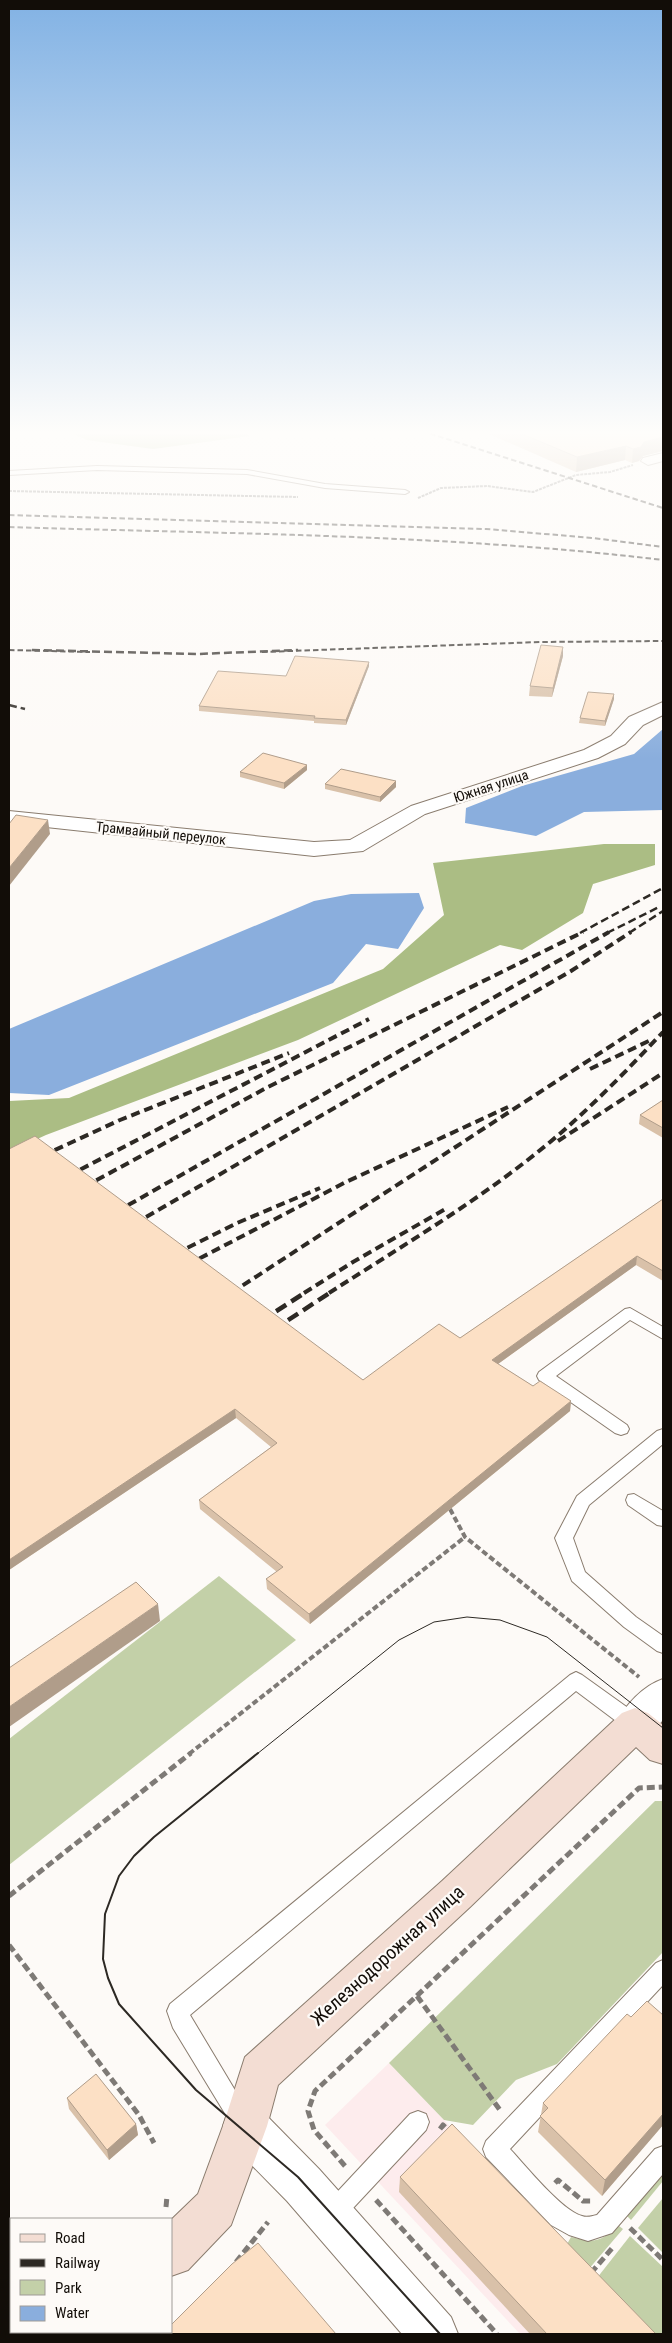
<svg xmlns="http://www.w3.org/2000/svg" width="672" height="2343" font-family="'Roboto Condensed',sans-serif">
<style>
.commercial{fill:#fdeced}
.green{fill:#c3d0a8}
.forest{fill:#abbd84}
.water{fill:#8aaedd}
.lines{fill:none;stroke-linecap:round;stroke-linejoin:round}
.service-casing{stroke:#8a7c6e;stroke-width:2}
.minor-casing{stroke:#8a7c6e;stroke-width:2}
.tertiary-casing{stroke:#8a7c6e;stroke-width:2}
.secondary-casing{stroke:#8a7c6e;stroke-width:2}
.path-far2{stroke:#7e7a76;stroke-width:2;stroke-dasharray:3 1;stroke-linecap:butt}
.path-far1{stroke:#7e7a76;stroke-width:4;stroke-dasharray:6 3;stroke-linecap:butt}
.path{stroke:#7e7a76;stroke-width:5;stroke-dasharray:8 4;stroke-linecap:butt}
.service{fill:#fff;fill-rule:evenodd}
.minor{fill:#fff;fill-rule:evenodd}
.tertiary{fill:#fff;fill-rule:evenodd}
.secondary{fill:#f3ddd3;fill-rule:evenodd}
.tram-far1{stroke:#2d2924;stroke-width:1}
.tram{stroke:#2d2924;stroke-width:2}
.rail-far3{stroke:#2d2924;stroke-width:2;stroke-dasharray:5.5 3;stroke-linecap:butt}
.rail-far2{stroke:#2d2924;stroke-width:2.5;stroke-dasharray:8 4;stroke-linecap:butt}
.rail-far1{stroke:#2d2924;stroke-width:4;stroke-dasharray:9 5;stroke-linecap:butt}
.rail{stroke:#2d2924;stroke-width:4.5;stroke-dasharray:12 6;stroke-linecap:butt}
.wall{fill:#d9c1a9}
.shaded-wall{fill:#b09d8a}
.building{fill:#fce0c5;stroke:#b09d8a}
.labels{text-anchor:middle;stroke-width:4.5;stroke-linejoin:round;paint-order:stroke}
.far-street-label{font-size:14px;fill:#120d08;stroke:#fdfaf7}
.near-street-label{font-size:19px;fill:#120d08;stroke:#fdfaf7}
</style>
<rect width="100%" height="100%" fill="#fdfaf7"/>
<!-- commercial -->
<polygon class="commercial" points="389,2063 444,2120 650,2334 520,2334 325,2125"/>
<!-- green -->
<g class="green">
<polygon points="219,1576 296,1640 9,1865 9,1739"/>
<polygon points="655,1801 663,1801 663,1952 557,2064 516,2080 473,2125 444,2120 389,2063"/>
<polygon points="663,2174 663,2181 631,2220 627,2216"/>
<polygon points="663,2198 663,2253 638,2228"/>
<path d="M619 2226 623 2229 588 2270 566 2246 571 2237C597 2243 599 2242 619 2226Z"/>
<polygon points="630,2236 663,2267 663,2334 650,2334 597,2278"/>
</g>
<!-- forest -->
<g class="forest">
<polygon points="67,431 240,431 250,436 153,449 87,440"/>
<polygon points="604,844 655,844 655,865 593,884 583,913 522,950 500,945 298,1040 46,1135 9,1152 9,1101 69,1098 383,969 444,915 433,863"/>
</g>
<!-- water -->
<g class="water">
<polygon points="663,729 663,810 584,812 536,836 465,823 466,808 522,786 634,754"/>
<polygon points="419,893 424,908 398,949 366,944 333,983 49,1095 9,1093 9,1029 314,901 351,894"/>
</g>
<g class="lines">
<defs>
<g id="service">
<polygon points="97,466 247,470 325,484 405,490 409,492 405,494 325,488 247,474 97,470 9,475 9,471"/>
<polygon points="630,1308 663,1327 663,1339 630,1320 556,1376 627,1425 629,1429 627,1433 621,1435 615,1433 539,1380 537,1376 539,1372 625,1309"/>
<polygon points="663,1429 663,1444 589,1505 573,1538 585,1572 636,1617 663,1636 663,1653 657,1651 624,1627 572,1581 555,1538 577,1496 657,1431"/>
<polygon points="634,1494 663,1511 663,1526 657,1525 628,1505 626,1500 628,1495"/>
<polygon points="576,1672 582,1675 642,1718 644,1724 642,1730 635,1732 628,1730 576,1691 190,2015 251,2117 248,2125 240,2128 232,2125 173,2028 167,2011 170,2004 570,1675"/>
<path d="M663 1960V1985L510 2149C525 2165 562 2211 582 2216 587 2218 592 2216 597 2215L655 2149 663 2146V2174L612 2233 588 2241 569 2235 551 2225 486 2157 483 2149 486 2141 656 1963Z"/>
<polygon points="418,2111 426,2114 429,2122 426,2130 341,2221 333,2225 325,2221 321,2213 325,2205 410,2114"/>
</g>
<g id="minor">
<polygon points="663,453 663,461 648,465 641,461 643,458"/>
<polygon points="663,702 663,715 643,725 625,744 598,758 425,814 363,851 314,856 9,823 9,811 314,842 350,840 411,806 584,750 611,736 629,717"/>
<polygon points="245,2104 261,2110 319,2169 451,2317 458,2334 402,2334 287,2201 229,2142 223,2126 229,2110"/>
</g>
<path id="tertiary" d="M663 1679V1720C649 1735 644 1743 622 1735L616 1724C625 1705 643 1686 663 1679Z"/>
<g id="secondary">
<polygon points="635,1708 648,1713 663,1725 663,1764 650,1760 636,1747 470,1907 278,2085 267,2126 231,2225 188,2270 171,2276 171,2220 198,2194 223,2126 245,2057 442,1881 622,1713"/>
<polygon points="69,2332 118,2332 117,2334 68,2334"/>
</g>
</defs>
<!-- service casing -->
<use href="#service" class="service-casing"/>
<!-- minor casing -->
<use href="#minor" class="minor-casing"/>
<!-- tertiary casing -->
<use href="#tertiary" class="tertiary-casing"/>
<!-- secondary casing -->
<use href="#secondary" class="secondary-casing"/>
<!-- path-far2 -->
<g class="path-far2">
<polyline points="9,491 298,497"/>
<polyline points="418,498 441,488 487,486 533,492 576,475 610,472 633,465"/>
</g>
<!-- path-far1 -->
<g class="path-far1">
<polyline points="450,1509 465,1537 639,1677"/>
<polyline points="189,1754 465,1537"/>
</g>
<!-- path -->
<g class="path">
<polyline points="9,1896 191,1753"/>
<polyline points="9,1945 139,2115 154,2143"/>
<polyline points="417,1996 500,2110"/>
<polyline points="440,2129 443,2125 450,2132"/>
<polyline points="345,2166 314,2130 308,2111 315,2091 639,1788 663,1787"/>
<polyline points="555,2183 558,2180 583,2201 594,2201"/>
<polyline points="376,2200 497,2334"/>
<polyline points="166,2207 167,2196"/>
<polyline points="630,2228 663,2260"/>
<polyline points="236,2262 268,2222"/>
<polyline points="591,2273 614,2246"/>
<polyline points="38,2334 40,2332"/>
</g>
<!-- service -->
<use href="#service" class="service"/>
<!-- minor -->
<use href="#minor" class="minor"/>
<!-- tertiary -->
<use href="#tertiary" class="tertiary"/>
<!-- secondary -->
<use href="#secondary" class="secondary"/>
<!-- tram-far1 -->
<polyline class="tram-far1" points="257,1754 399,1640 434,1622 467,1617 500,1620 547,1637 663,1728"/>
<!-- tram -->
<polyline class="tram" points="258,1753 154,1837 134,1856 119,1876 105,1914 103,1959 108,1978 119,2004 196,2090 298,2177 440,2334"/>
<!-- rail-far3 -->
<g class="rail-far3">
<polyline points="422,431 663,508"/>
<polyline points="9,515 486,529 593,538 663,547"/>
<path d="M9 527C227 534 446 534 663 560"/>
<polyline points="9,650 90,652"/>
<polyline points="262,652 541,642 663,641"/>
</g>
<!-- rail-far2 -->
<g class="rail-far2">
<polyline points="32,650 197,654 298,650"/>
<polyline points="9,705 25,709"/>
<polyline points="580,933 663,888"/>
<polyline points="607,933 659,907"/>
<polyline points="629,933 663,911"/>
</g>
<!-- rail-far1 -->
<g class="rail-far1">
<polyline points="590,1069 653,1039"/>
<polyline points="558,1141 663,1073"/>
<polyline points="42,1156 120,1120 289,1053"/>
<polyline points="68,1176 369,1019"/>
<polyline points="84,1187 268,1087 583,932"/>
<polyline points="116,1212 609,932"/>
<polyline points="134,1224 571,971 631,932"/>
<polyline points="175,1254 237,1223 320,1188"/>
<polyline points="187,1265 346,1182 508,1107"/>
<polyline points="231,1293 663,1012"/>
<polyline points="304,1293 353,1262 447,1208"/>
<path d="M329 1293C410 1241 500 1188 572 1123 604 1094 634 1063 663 1032"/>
</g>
<!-- rail -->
<g class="rail">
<polyline points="228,1295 233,1292"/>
<polyline points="261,1321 306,1292"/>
<polyline points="273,1330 331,1292"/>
</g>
</g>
<!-- wall -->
<g class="wall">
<polygon points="482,431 663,431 663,452 663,451 643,456 639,461 632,463 625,460 576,472"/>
<polygon points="563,656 552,697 529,696 530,686"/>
<polygon points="369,662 369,666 346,725 314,723 314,721 199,711 199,706 286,676"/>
<polygon points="614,694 614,699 605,726 579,723 580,718"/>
<polygon points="307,770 284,789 240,777 240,772"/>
<polygon points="396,781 396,787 380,802 325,789 325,784"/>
<polygon points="663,1100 663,1138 639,1124 640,1115"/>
<polygon points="9,1149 363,1380 460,1338 663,1199 663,1281 636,1265 498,1364 533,1386 571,1401 570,1411 310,1624 267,1589 266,1579 277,1572 200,1509 199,1500 271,1447 236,1418 9,1570"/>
<polygon points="663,2015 663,2125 602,2196 538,2132 543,2103 631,2017"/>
<polygon points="67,2098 136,2124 138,2135 109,2160 69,2109"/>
<polygon points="400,2177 656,2334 530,2334 399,2192"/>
</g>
<!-- shaded-wall -->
<g class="shaded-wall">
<polygon points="663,437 663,451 643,456 639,461 632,463 633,449 644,442"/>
<polygon points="626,446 625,460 576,472 577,457"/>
<polygon points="563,647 563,656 552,697 553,688"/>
<polygon points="369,662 369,666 346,725 346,720"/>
<polygon points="614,694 614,699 605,726 605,721"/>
<polygon points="307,765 307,770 284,789 284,783"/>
<polygon points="396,781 396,787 380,802 380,797"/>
<polygon points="48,820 50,834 9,886 9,868"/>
<polygon points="637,1256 636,1265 491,1369 492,1360"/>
<polygon points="571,1401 570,1411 310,1624 309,1614"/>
<polygon points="235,1409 236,1418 9,1570 9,1560"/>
<polygon points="158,1604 160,1621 9,1727 9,1707"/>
<polygon points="663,2114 663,2125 602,2196 605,2180"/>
<polygon points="136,2124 138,2135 109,2160 107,2150"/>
</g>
<!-- building -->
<g class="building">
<polygon points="515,431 663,431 663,437 644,442 641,447 633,449 626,446 577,457"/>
<polygon points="541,645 563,647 553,688 530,686"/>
<polygon points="295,656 369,662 346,720 314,718 315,716 199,706 218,671 286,676"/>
<polygon points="588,692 614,694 605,721 580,718"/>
<polygon points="263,753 307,765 284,783 240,772"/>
<polygon points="341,769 396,781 380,797 325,784"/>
<polygon points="16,815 48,820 9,868 9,824"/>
<polygon points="663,1100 663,1128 640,1115"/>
<polygon points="35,1136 363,1380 439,1324 460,1338 663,1199 663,1271 637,1256 492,1360 533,1386 540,1381 571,1401 309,1614 266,1579 283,1567 199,1500 277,1443 235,1409 9,1560 9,1149"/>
<polygon points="136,1582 158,1604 9,1707 9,1668"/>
<polygon points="647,2001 663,2015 663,2114 605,2180 540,2116 548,2108 543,2103 627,2014 631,2017"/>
<polygon points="96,2074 136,2124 107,2150 67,2098"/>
<polygon points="452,2124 656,2334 547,2334 400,2177"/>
<polygon points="258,2243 336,2334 162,2334 164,2332 171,2332 171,2325 232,2264"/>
</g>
<!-- sky -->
<linearGradient id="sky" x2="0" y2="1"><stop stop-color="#82b2e4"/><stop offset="0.57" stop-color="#fefdfb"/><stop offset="1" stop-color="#fefdfb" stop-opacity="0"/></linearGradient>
<rect width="672" height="759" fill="url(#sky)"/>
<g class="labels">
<!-- far-street labels -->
<g class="far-street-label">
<text transform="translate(491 786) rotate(-18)" y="5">Южная улица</text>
<text transform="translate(161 833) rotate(6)" y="5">Трамвайный переулок</text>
</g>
<!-- near-street labels -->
<g class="near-street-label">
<text transform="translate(387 1955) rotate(-42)" y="7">Железнодорожная улица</text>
</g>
</g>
<!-- border -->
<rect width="672" height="2343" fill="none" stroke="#120d08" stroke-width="20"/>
<!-- legend -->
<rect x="10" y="2218" width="162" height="115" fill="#fdfaf7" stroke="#9f9b97"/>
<rect x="20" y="2234" width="25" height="8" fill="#f3ddd3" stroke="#9f9b97"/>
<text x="55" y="2243" font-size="15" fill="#120d08">Road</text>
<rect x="20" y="2259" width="25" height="8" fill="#2d2924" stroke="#9f9b97"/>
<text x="55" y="2268" font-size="15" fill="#120d08">Railway</text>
<rect x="20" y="2280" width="25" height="15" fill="#c3d0a8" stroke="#9f9b97"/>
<text x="55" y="2293" font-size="15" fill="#120d08">Park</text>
<rect x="20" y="2306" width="25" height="15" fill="#8aaedd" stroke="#9f9b97"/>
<text x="55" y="2318" font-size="15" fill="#120d08">Water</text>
</svg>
